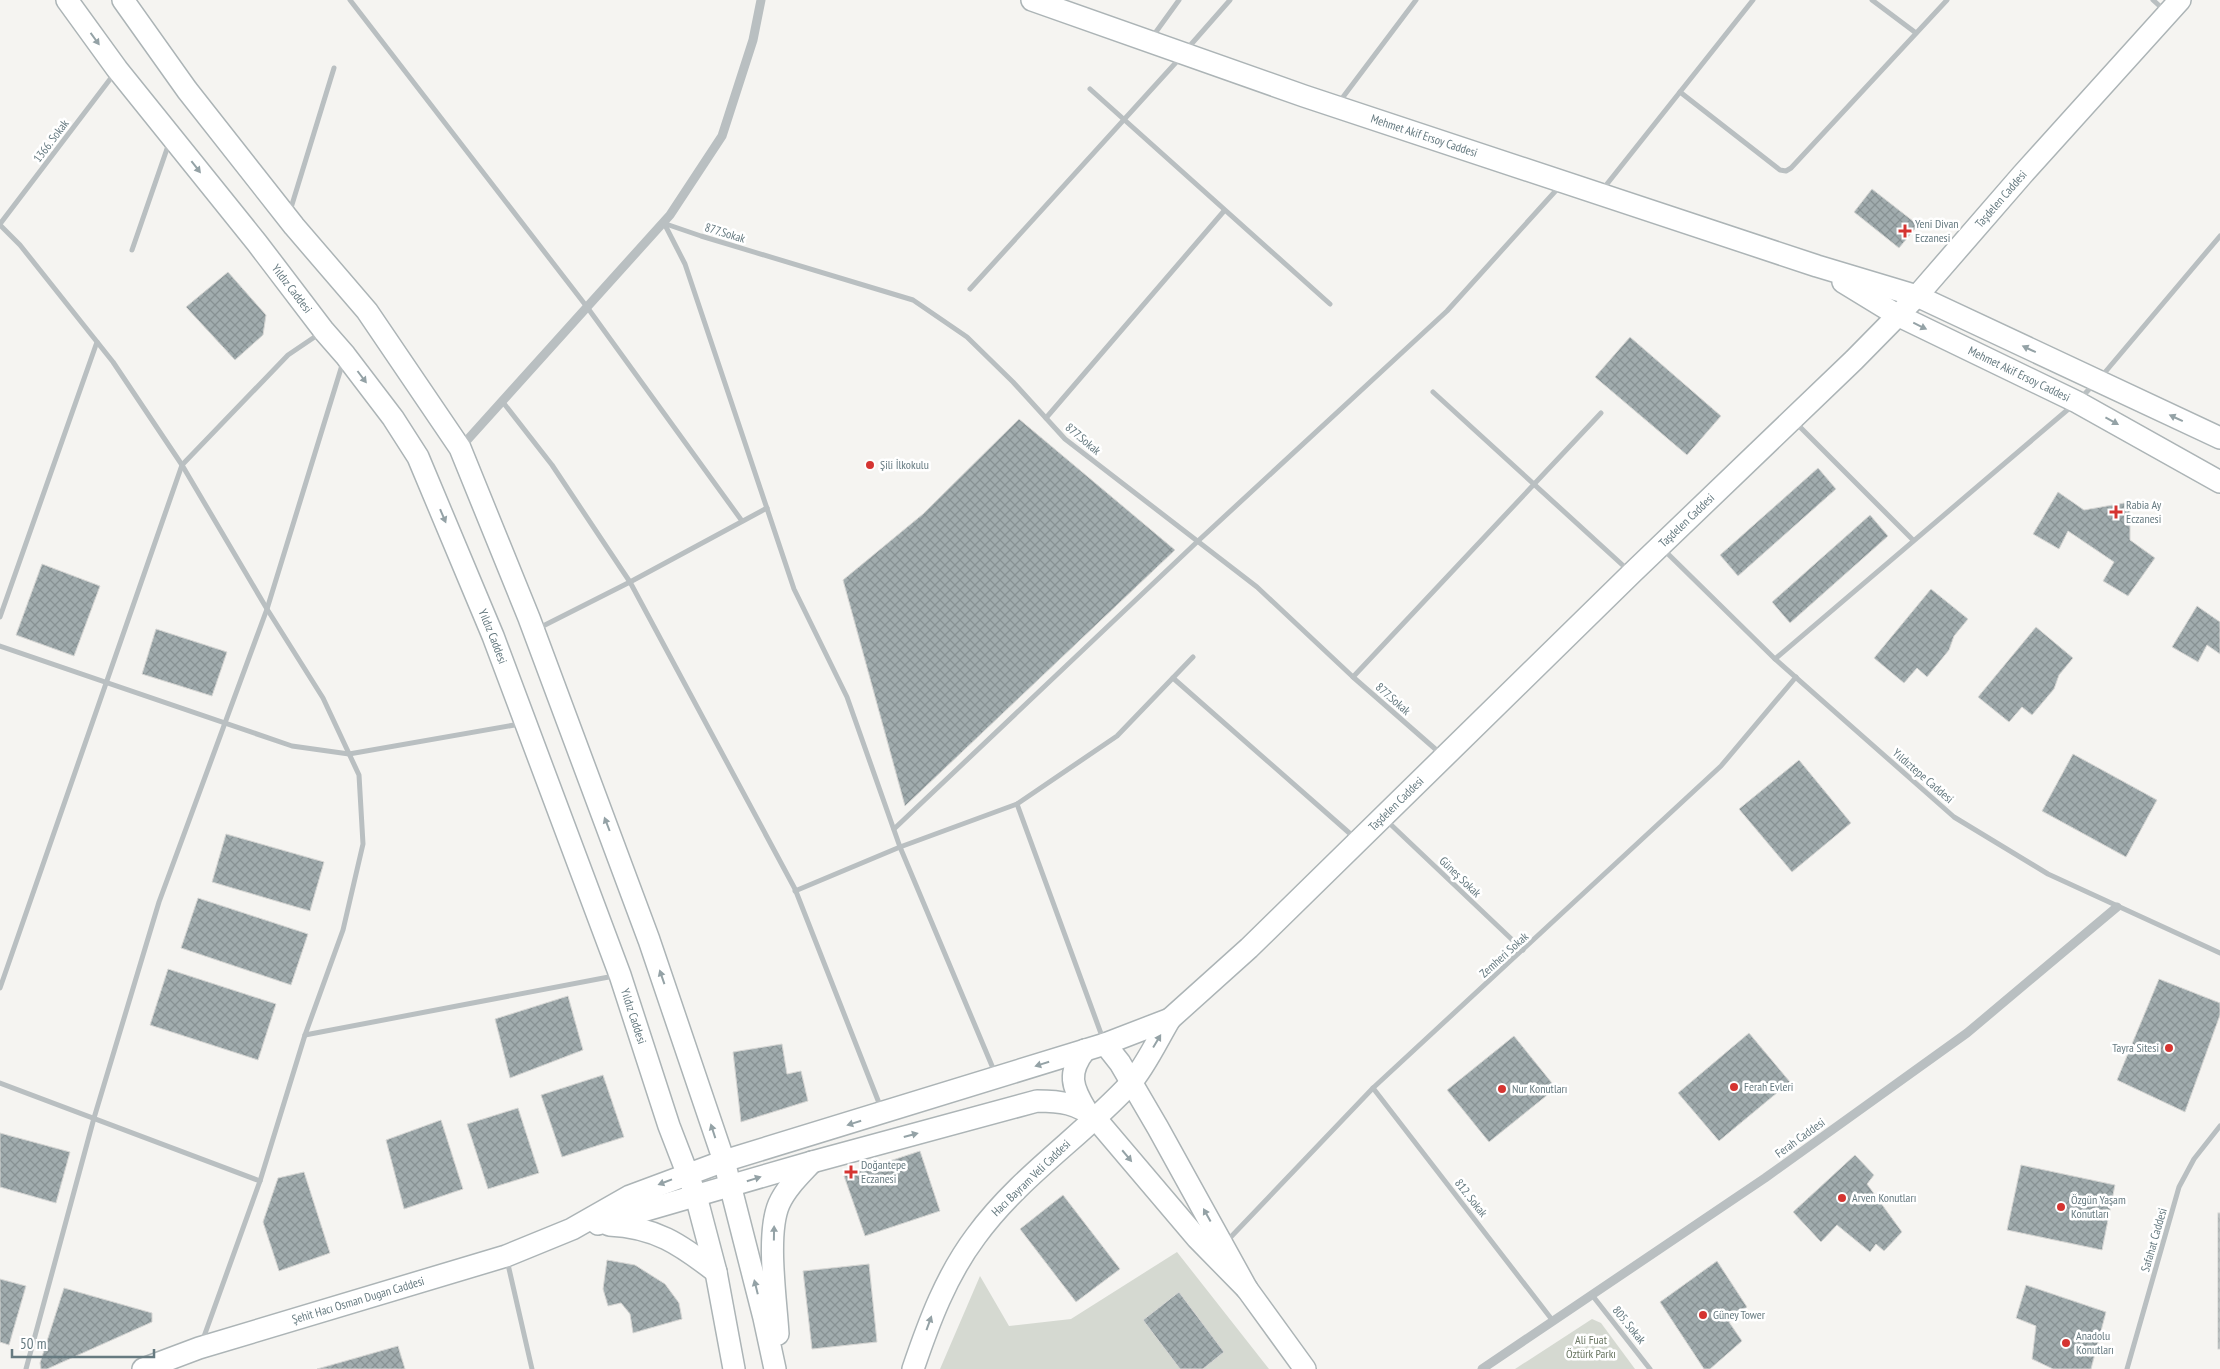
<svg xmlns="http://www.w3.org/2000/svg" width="2220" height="1369" font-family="'PT Sans Narrow',sans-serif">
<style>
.park{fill:#d5d9d1}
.building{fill:url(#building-cross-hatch);stroke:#d6d6d4}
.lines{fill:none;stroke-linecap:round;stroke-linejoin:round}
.secondary-casing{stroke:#acb4b6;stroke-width:24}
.minor{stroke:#b9bfc1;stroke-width:5}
.tertiary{stroke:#b9bfc1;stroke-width:9}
.secondary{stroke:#fff;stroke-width:21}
.oneway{fill:#94a2a6}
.poi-dot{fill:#d53431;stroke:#fff;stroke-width:2}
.labels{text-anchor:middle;stroke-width:5;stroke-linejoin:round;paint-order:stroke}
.street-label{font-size:12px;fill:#667a80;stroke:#fff}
.poi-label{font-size:12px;fill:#667a80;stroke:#fff;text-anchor:start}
.park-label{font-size:12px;fill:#6c7864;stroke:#fff}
</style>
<defs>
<pattern id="building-cross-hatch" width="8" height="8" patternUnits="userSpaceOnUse" patternTransform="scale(1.25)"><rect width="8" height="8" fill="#a1acae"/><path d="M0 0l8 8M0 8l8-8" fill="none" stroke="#879193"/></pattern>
</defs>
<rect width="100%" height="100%" fill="#f5f4f1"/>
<!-- park -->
<g class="park">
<polygon points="1177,1252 1269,1369 940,1369 980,1276 1009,1326 1071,1319"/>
<polygon points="1592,1319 1601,1323 1635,1369 1515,1369"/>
</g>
<!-- building -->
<g class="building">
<polygon points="1872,189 1918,225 1899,248 1854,212"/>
<polygon points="228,272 266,315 263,335 235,360 186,307"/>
<polygon points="1630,337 1721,416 1687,455 1595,377"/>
<polygon points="1019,419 1175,550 905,806 843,580 923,514"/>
<polygon points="1818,468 1836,489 1738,576 1720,555"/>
<polygon points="2058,492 2084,510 2130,502 2130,540 2155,558 2128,596 2103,581 2114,562 2068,531 2059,549 2033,534"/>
<polygon points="1870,515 1888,536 1790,623 1772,602"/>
<polygon points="42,564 100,586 74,656 16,635"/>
<polygon points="1931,589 1968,619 1954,636 1949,650 1927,677 1917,668 1904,683 1874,658"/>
<polygon points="2197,606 2220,622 2220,654 2207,645 2198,662 2172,647"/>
<polygon points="2036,627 2073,658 2059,675 2054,689 2032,715 2022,707 2009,722 1978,697"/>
<polygon points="156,629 227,652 212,696 142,674"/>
<polygon points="2073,754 2157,800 2126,857 2042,811"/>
<polygon points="1799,760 1851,823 1792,872 1739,809"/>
<polygon points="226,834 324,862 310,911 212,882"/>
<polygon points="198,898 308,934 291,985 181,948"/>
<polygon points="168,969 276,1004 258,1060 150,1025"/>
<polygon points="2159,979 2220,1003 2220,1015 2185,1112 2117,1080"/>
<polygon points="568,996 583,1050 510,1078 495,1019"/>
<polygon points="1749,1033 1790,1082 1719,1141 1678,1093"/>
<polygon points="1514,1036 1556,1088 1489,1142 1447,1090"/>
<polygon points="782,1044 787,1074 801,1071 808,1101 741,1122 733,1052"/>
<polygon points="603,1075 624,1137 562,1157 541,1095"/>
<polygon points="518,1108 539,1173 488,1189 467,1124"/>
<polygon points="441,1120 463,1189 404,1209 386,1140"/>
<polygon points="0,1133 70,1152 56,1203 0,1187"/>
<polygon points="920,1151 940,1211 865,1236 844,1176"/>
<polygon points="1855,1155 1874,1175 1867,1184 1902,1232 1884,1251 1876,1244 1870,1252 1837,1225 1821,1242 1793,1212"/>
<polygon points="2021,1165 2115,1185 2102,1250 2007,1230"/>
<polygon points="304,1172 330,1253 279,1271 263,1222 278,1178"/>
<polygon points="1063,1195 1120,1269 1076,1302 1020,1229"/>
<rect x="2218" y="1213" width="2" height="136"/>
<polygon points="607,1260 635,1265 665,1284 679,1303 682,1319 633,1333 630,1314 621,1303 608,1306 603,1289"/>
<polygon points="1717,1261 1747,1307 1729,1322 1742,1341 1710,1369 1704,1369 1660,1302"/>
<polygon points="869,1264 877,1342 812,1349 803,1271"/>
<polygon points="0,1279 26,1286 9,1345 0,1342"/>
<polygon points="2026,1285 2106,1312 2091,1369 2053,1369 2032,1359 2036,1326 2016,1318"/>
<polygon points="64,1288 152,1313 152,1322 47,1369 41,1369 40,1363"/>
<polygon points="1179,1292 1224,1352 1203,1369 1180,1369 1143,1320"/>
<polygon points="398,1346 405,1369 317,1369"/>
</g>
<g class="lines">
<defs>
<g id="secondary">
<path id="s1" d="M67 0 117 69 257 243 324 331 345 355 393 418 418 457 493 636 620 975 669 1126 696 1196 716 1272 734 1369"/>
<polyline points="123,0 187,90 294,226 367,311 460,448 529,618 649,940 724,1161 764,1318 775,1369"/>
<path id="s2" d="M1032 0 1304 96 1817 266 1917 296 2220 438"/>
<path id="s3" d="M1843 282 1897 315 2077 402 2220 482"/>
<path id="s4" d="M1170 1019 1249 948 1632 573 1854 360 1917 296 2022 175 2180 0"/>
<polyline points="1105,1044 1120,1063 1158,1128 1247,1289 1305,1369"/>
<path d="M1085 1050C1067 1073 1072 1087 1086 1110"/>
<path d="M598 1224 812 1162 1037 1101C1060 1101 1078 1103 1096 1119L1197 1238 1247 1289"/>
<path d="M609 1225C655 1227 680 1244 716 1272"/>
<path d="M778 1334C776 1300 766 1234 779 1204 786 1188 800 1175 812 1162"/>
<path id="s5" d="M143 1369 199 1348 506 1256 572 1229 630 1196 724 1161 1105 1044 1170 1019C1158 1039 1145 1067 1130 1084 1081 1137 1019 1177 976 1236 946 1276 929 1322 913 1369"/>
</g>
</defs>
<!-- secondary casing -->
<use href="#secondary" class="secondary-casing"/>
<!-- minor -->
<g class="minor">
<polyline points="350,0 587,307 742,521"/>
<polyline points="1872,0 1916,33"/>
<polyline points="2153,0 2164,10"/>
<polyline points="1153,36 1179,0"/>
<polyline points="1187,49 1230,0"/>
<polyline points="1090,89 1330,304"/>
<polyline points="1680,92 1780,170 1786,171 1791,168 1947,0"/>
<polyline points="1340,101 1416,0"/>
<polyline points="1603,189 1753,0"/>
<polyline points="290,211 334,68"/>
<polyline points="663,223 701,236 913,300 967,337 1013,382 1065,439 1257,587 1353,677 1441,754"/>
<polyline points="664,223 685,264 794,589 847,697 900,847 995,1073"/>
<polyline points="0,224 114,74"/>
<polyline points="0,225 20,245 113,362 182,465 267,609 323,698 359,775 363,844 343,930 305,1035 260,1181 202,1342"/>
<polyline points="132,250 169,143"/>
<polyline points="970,289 1180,58"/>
<polyline points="2101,377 2220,236"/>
<polyline points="1433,392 1628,570"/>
<polyline points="2080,399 2093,385"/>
<polyline points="502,401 552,465 630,582 795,889 881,1108"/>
<polyline points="1046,418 1224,211"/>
<polyline points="1795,422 1913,540"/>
<polyline points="1664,550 1775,659 1954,817 2048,874 2220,953"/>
<polyline points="0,617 97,342"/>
<polyline points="539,628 630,582 767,508"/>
<polyline points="0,646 292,746 349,754 520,724"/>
<polyline points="1775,659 2072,406"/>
<polyline points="1353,677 1601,413"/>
<polyline points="1173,678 1355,838"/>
<polyline points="1017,804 1103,1039"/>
<polyline points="1386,820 1523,950"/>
<polyline points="894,829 1198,541 1447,311 1560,186"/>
<polyline points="795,891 900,847 1017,804 1117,736 1193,657"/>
<polyline points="0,988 182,465 288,355 319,334"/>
<polyline points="305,1035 614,976"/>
<polyline points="0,1083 260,1181"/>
<polyline points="1373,1088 1553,1321"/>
<polyline points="1227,1241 1373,1088 1721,766 1796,677"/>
<polyline points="507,1260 532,1369"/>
<polyline points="1592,1295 1650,1369"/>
<polyline points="26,1369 94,1118 159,902 267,609 343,362"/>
<polyline points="2127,1369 2179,1187 2194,1159 2220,1126"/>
</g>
<!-- tertiary -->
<g class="tertiary">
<polyline points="460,448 670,215 722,136 753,40 761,0"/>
<polyline points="1482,1369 1765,1178 1967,1033 2117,907"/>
</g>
<!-- secondary -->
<use href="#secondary" class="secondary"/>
</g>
<!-- one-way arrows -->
<defs><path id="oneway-solid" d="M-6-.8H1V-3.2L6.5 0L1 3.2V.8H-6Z" transform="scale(1.25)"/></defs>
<g class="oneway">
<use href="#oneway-solid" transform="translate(95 39) rotate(54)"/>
<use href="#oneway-solid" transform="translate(196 167) rotate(52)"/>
<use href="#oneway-solid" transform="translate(1920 326) rotate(26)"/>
<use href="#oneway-solid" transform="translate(2029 349) rotate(-155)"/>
<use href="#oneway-solid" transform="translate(362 377) rotate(53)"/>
<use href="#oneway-solid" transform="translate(2176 418) rotate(-155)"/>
<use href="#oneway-solid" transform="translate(2112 421) rotate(29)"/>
<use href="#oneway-solid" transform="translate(443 516) rotate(67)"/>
<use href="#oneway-solid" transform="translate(607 824) rotate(-111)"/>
<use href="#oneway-solid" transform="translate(662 977) rotate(-109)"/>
<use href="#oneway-solid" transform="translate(1157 1041) rotate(-59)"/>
<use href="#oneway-solid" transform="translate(1042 1064) rotate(163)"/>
<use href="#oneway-solid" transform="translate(854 1123) rotate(163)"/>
<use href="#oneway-solid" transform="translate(713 1131) rotate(-108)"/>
<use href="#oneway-solid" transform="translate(911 1135) rotate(-15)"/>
<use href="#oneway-solid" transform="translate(1127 1156) rotate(50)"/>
<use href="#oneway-solid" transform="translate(754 1179) rotate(-17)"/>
<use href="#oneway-solid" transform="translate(665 1182) rotate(159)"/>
<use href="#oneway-solid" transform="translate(1207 1215) rotate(-119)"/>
<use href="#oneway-solid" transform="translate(774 1233) rotate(-89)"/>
<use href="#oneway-solid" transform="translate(756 1287) rotate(-104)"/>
<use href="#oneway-solid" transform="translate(929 1323) rotate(-70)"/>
</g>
<!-- markers -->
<g class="poi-dot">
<path d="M1902.5 223.5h5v5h5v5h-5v5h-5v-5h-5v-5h5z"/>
<circle cx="870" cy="465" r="5"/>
<path d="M2113.5 504.5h5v5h5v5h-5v5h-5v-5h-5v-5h5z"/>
<circle cx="2169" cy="1048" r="5"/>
<circle cx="1734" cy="1087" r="5"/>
<circle cx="1502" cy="1089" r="5"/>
<path d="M848.5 1164.5h5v5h5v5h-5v5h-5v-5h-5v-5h5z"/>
<circle cx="1842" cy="1198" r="5"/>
<circle cx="2061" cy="1207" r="5"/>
<circle cx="1703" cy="1315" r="5"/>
<circle cx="2066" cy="1343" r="5"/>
</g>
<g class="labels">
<!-- street labels -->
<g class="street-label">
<text dy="4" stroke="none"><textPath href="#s2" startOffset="415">Mehmet Akif Ersoy Caddesi</textPath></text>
<text transform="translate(51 141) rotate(-53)" y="4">1366. Sokak</text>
<text dy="4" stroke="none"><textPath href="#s4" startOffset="1168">Taşdelen Caddesi</textPath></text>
<text transform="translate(725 233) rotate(17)" y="4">877.Sokak</text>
<text dy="4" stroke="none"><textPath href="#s1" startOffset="366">Yıldız Caddesi</textPath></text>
<text dy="4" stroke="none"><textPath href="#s3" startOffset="199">Mehmet Akif Ersoy Caddesi</textPath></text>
<text transform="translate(1083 439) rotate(40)" y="4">877.Sokak</text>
<text dy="4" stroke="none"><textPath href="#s4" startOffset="718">Taşdelen Caddesi</textPath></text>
<text dy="4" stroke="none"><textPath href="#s1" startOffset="771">Yıldız Caddesi</textPath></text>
<text transform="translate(1393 699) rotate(41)" y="4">877.Sokak</text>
<text transform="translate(1923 776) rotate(41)" y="4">Yıldıztepe Caddesi</text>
<text dy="4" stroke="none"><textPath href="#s4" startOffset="312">Taşdelen Caddesi</textPath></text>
<text transform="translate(1460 877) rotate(44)" y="4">Güneş Sokak</text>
<text transform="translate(1504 955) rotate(-42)" y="4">Zemheri Sokak</text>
<text dy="4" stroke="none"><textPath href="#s1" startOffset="1176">Yıldız Caddesi</textPath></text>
<text transform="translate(1800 1138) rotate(-36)" y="4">Ferah Caddesi</text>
<text transform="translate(1031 1178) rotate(-44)" y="4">Hacı Bayram Veli Caddesi</text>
<text transform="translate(1471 1198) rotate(52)" y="4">812. Sokak</text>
<text transform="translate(2154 1240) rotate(-74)" y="4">Safahat Caddesi</text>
<text dy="4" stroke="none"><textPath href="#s5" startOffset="226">Şehit Hacı Osman Dugan Caddesi</textPath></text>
<text transform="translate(1629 1325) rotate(51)" y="4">805. Sokak</text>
</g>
<!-- poi labels -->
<g class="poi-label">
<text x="1915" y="228">Yeni Divan<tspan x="1915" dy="14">Eczanesi</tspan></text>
<text x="880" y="469">Şili İlkokulu</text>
<text x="2126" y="509">Rabia Ay<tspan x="2126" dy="14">Eczanesi</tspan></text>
<text x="2159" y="1052" text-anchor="end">Tayra Sitesi</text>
<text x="1744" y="1091">Ferah Evleri</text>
<text x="1512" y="1093">Nur Konutları</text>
<text x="861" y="1169">Doğantepe<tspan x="861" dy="14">Eczanesi</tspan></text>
<text x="1852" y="1202">Arven Konutları</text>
<text x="2071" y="1204">Özgün Yaşam<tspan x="2071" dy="14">Konutları</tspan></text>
<text x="1713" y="1319">Güney Tower</text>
<text x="2076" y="1340">Anadolu<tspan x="2076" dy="14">Konutları</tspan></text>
</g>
<!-- park labels -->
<g class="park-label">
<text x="1591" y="1344">Ali Fuat<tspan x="1591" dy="14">Öztürk Parkı</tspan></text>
</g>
</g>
<!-- scale -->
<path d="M12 1349v8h142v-8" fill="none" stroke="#667a80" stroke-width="2.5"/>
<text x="20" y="1349" font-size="15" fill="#667a80" stroke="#ffffff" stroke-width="4" paint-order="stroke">50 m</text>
</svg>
